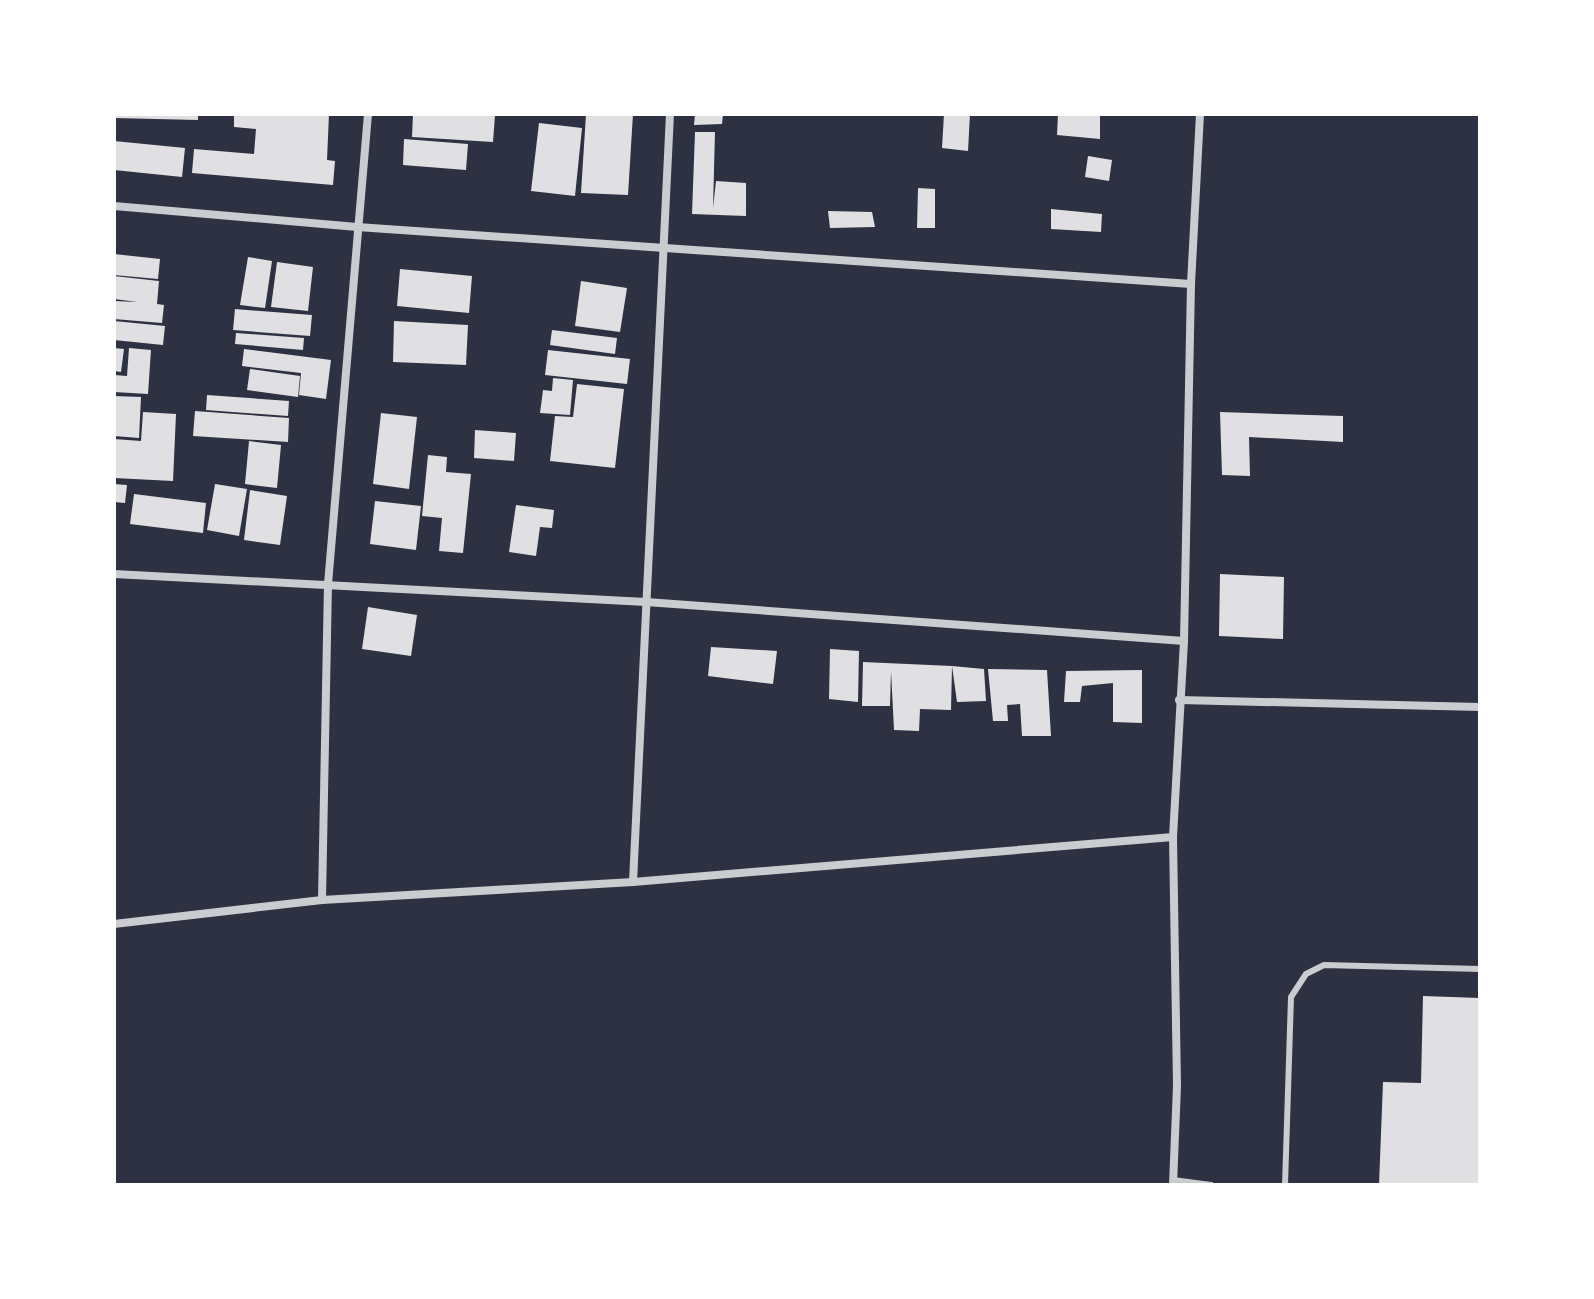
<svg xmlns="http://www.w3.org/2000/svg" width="1594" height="1299" font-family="Rubik,sans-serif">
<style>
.building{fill:#e0e0e3}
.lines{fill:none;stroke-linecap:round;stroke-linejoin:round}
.service{stroke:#caccd0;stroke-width:6}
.minor{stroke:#caccd0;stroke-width:8}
</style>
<rect width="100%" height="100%" fill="#2d3142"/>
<!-- building -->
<g class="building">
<polygon points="114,114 198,114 198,120 114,118"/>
<polygon points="234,114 329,114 327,160 335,161 333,185 192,173 194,149 254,154 256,129 234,127"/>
<polygon points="413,114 495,115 493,142 412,137"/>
<polygon points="586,114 633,114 628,195 581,193"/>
<polygon points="695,114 723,114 722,124 694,125"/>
<polygon points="944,114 970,114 968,151 942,148"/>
<polygon points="1058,114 1100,114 1100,139 1057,135"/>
<polygon points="539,123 582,128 575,196 531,191"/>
<polygon points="695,132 715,132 713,208 716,181 746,183 746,216 692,214"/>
<polygon points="404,139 468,144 466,170 403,165"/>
<polygon points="114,141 185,148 182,177 114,170"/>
<polygon points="1088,156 1112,160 1109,181 1085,177"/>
<polygon points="918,188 935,189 935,228 917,228"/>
<polygon points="1051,209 1102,214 1101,232 1051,229"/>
<polygon points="828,211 872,212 875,227 830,228"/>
<polygon points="114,254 160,259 158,279 114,275"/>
<polygon points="248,257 272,261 265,308 240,305"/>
<polygon points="277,262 313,267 308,311 271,307"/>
<polygon points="400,269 472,276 469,313 397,306"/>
<polygon points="114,276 159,281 157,304 164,305 162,323 114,319 114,301 138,302 114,299"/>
<polygon points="581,281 627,288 620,332 575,326"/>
<polygon points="235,309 312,315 310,336 233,330"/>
<polygon points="114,321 165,326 163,345 114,340"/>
<polygon points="394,321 468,325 466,365 393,362"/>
<polygon points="552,330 617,338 615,354 550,345"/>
<polygon points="236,333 304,338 303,350 235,344"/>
<polygon points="114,348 124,349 121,372 114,371"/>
<polygon points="129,348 151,350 148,394 114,392 114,375 127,376"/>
<polygon points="244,349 331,360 326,399 299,395 301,373 242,366"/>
<polygon points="548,350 630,359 627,384 545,375"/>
<polygon points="250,369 300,376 298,397 247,390"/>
<polygon points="553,378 573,380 570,415 540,413 543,390 552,391"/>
<polygon points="577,384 624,389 615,468 550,461 555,416 573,417"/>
<polygon points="207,395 289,401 288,416 206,410"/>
<polygon points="114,396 141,397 139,438 114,436"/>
<polygon points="195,411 289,418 288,442 193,436"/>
<polygon points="143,412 176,414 173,481 114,478 114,439 141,441"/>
<polygon points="1220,412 1343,416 1343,442 1249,437 1250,476 1222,475"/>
<polygon points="381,413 417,417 409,489 373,484"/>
<polygon points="475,430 516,433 514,461 474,458"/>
<polygon points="249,441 281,445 277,488 245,484"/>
<polygon points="428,455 447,457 446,472 471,474 463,553 439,551 442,518 422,516"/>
<polygon points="114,484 127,485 125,503 114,502"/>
<polygon points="215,484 247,489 239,536 207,530"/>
<polygon points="250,490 287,496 280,545 244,540"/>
<polygon points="134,494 206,503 203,533 130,524"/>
<polygon points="375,501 421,506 416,550 370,544"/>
<polygon points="516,505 554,510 552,528 540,527 536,556 509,552"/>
<polygon points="1220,574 1284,577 1283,639 1219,636"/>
<polygon points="368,607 417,615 411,656 362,649"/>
<polygon points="711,647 777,651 773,684 708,676"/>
<polygon points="830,649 859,651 858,702 829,699"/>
<polygon points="863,662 952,666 984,669 986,701 957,702 952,666 951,710 920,709 919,731 894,730 891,671 890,706 862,706"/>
<polygon points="988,669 1047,670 1051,736 1022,736 1020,704 1007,705 1008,721 993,721"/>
<polygon points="1142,670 1142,723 1113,722 1113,683 1082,686 1080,702 1064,702 1066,671"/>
<polygon points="1423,996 1480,998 1480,1185 1379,1185 1383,1082 1421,1083"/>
</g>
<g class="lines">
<!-- service -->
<g class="service">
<polyline points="1173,1180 1211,1185"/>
<polyline points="1285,1185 1291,997 1306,974 1324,965 1480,969"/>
</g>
<!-- minor -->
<g class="minor">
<polyline points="114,206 357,227 1191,284"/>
<polyline points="114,574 646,602 1184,641"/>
<polyline points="1179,700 1480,707"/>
<polyline points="633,882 670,114"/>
<polyline points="322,900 328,584 368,114"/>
<polyline points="114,924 322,900 633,882 1173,837"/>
<polyline points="1173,1185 1177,1086 1173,837 1184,641 1191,284 1200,114"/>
</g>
</g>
<!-- border -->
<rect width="1594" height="1299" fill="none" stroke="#ffffff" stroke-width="232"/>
</svg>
